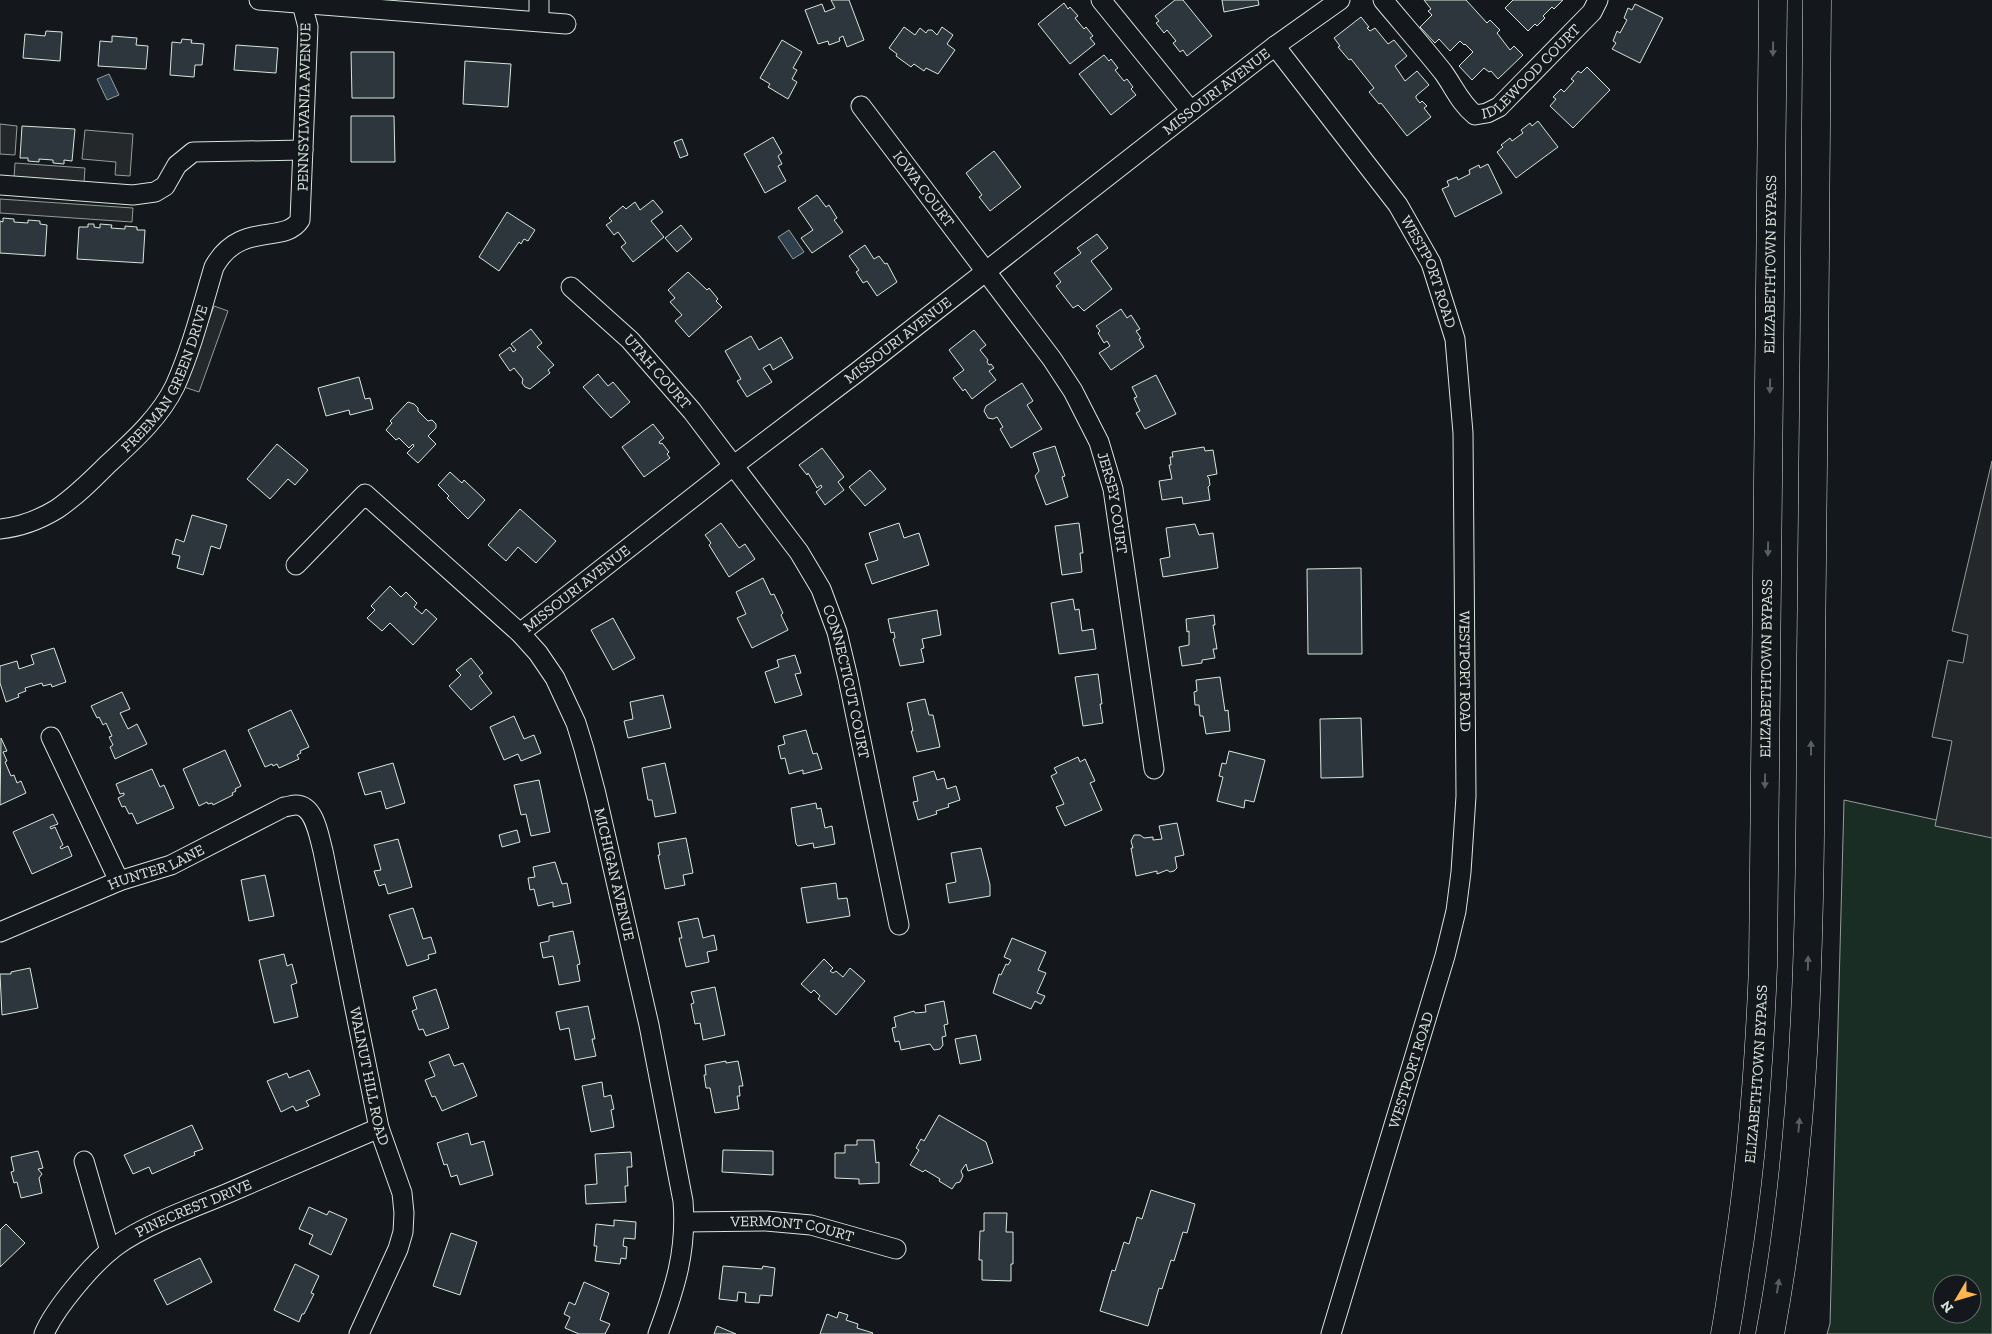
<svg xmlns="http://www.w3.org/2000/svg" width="1992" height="1334" font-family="'Zilla Slab',serif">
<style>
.green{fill:#1a2d24;stroke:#939e99;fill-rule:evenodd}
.parking{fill:#24282b;stroke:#939e99}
.water{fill:#2f3f4d;stroke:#939e99}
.building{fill:#2c363c;stroke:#d8e6dc}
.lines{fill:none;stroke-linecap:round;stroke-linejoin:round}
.minor-casing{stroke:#d8e6dc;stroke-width:21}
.highway-casing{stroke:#d8e6dc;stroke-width:29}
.minor{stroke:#14181c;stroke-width:19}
.highway{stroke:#14181c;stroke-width:28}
.oneway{fill:#59605f}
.labels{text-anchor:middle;stroke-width:4;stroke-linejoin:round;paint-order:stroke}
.street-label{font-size:15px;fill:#d8e6dc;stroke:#14181c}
</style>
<rect width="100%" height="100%" fill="#14181c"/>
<!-- green -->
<path class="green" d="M1844 800 1992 832V1334H1827L1830 1324ZM1942 1284H1972V1314H1942Z"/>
<!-- parking -->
<g class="parking">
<polygon points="0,124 17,126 15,155 0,154"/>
<polygon points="85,130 133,134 130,176 115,175 116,162 82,159"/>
<polygon points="15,163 85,168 84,183 14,178"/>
<polygon points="0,199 133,208 132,222 0,213"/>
<polygon points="214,306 228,311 199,392 184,387"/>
<polygon points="1992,461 1992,838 1935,826 1952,741 1932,737 1948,660 1963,663 1968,635 1952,631"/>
</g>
<!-- water -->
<g class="water">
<polygon points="109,74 119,95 107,100 97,79"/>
<polygon points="789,230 804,252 793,259 778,237"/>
</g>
<!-- building -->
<g class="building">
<polygon points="831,0 849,0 864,40 847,47 843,36 839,38 840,41 829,45 828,41 818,44 805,10 822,4 825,12 835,8"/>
<polygon points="1175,0 1183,0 1212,36 1187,56 1183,50 1180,52 1173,43 1176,41 1167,30 1164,33 1156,23 1159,21 1155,16"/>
<polygon points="1222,0 1258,0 1259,5 1224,12"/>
<polygon points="1424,0 1466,0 1487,23 1490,20 1500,30 1497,33 1510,50 1514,46 1523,55 1498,79 1491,71 1489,72 1484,68 1472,80 1459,66 1473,52 1465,44 1464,45 1460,41 1450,51 1439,39 1435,43 1420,27 1432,15 1428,11 1431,9"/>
<polygon points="1513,0 1563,0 1554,9 1552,7 1543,16 1545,18 1537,26 1535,24 1528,31 1505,8"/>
<polygon points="1064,3 1068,9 1070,7 1078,16 1075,18 1084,29 1086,27 1093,36 1090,38 1095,44 1070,64 1038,24"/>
<polygon points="1635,4 1663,18 1640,63 1612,49 1616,43 1613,41 1617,31 1620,33 1627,20 1624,18 1628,8 1632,10"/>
<polygon points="1361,17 1369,27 1367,28 1370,31 1375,28 1388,44 1394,40 1407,56 1395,66 1405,81 1417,71 1429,85 1416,96 1416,98 1420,103 1422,101 1427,106 1424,108 1431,117 1407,136 1381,103 1379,104 1369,92 1374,88 1351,59 1349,60 1338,47 1340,46 1334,38"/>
<polygon points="904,27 915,35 920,28 926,33 928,30 932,30 937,35 942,27 953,35 947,44 955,50 938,74 926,68 924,71 914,64 911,67 896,56 897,54 889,48"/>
<polygon points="46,31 62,32 60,61 23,58 25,34 45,36"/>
<polygon points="112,36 137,38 136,45 148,46 146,69 98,66 100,41 112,42"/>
<polygon points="182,39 192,40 191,43 204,44 202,65 195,65 194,77 170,75 172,42 181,43"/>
<polygon points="782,40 802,52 793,68 797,70 792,79 797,82 788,99 768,87 770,84 760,78"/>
<polygon points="236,45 278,48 276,73 234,70"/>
<polygon points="351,52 394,52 394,98 352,98"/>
<polygon points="1104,55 1109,61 1111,59 1118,68 1115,70 1124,81 1127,79 1133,87 1131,89 1136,95 1111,115 1079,74"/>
<polygon points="465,61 511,64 508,107 463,104"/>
<polygon points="1587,67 1610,90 1573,128 1550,106 1556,99 1553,97 1561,89 1564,92 1574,81 1571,79 1578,71 1581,73"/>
<polygon points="351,116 394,116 395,162 351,162"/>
<polygon points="1538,121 1558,147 1516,178 1497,152 1503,147 1501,145 1510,138 1512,141 1523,133 1521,130 1530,123 1532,126"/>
<polygon points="22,126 75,129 72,161 64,160 64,164 53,163 53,160 39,159 39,162 28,161 28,158 20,158"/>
<polygon points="773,137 782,153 778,156 782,164 778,166 786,181 765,193 744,154"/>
<polygon points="682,139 688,155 680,158 674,142"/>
<polygon points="994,151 1021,187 990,211 979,197 982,195 966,173"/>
<polygon points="1488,164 1502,193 1455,217 1442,189 1449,186 1447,181 1457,177 1458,180 1470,174 1469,170 1479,165 1480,168"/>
<polygon points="817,195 826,207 829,205 837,218 834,220 843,232 812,253 801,238 813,230 798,208"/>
<polygon points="653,200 663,212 651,221 664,237 633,262 621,247 626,243 618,232 614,235 606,225 612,221 609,218 623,206 626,209 635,202 640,210"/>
<polygon points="507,212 535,230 528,241 524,239 521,244 519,242 499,271 479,257"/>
<polygon points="3,218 14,219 14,222 28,223 28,220 40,221 40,224 47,225 45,256 0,253 0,221 3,222"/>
<polygon points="88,224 94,224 94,227 100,228 100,224 112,225 111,228 125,229 125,226 137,227 137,230 145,230 143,263 77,259 79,227 88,227"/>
<polygon points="681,225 692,239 677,252 665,238"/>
<polygon points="1097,234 1108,248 1091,261 1112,289 1084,311 1078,305 1073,308 1056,286 1061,282 1054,273 1081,253 1077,248"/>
<polygon points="865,245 874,259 879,256 885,264 887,263 897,282 877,296 867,281 863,283 856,272 859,270 849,256"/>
<polygon points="688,272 707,290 709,288 718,299 716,301 722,307 689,337 675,321 682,315 670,302 675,298 668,290"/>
<polygon points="1121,309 1127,318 1131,315 1140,329 1136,331 1141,338 1139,339 1144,347 1111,370 1099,353 1110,346 1107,341 1104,343 1098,333 1100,331 1096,326"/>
<polygon points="531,329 542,343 537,347 554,365 548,370 550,373 530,389 525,387 522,383 523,379 514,368 510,371 499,355 510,347 513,352 516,350 511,344"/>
<polygon points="974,330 986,345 980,350 988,360 987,362 989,365 991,364 994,368 989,371 996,380 972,399 965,389 963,391 953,378 964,370 949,350"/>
<polygon points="751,336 759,350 781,337 793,358 773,370 770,364 763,368 772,382 747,397 737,381 741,379 725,351"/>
<polygon points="598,374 608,386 613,382 630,402 611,418 583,387"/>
<polygon points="1156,375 1176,414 1145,429 1136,413 1140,411 1134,398 1137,397 1132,387"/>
<polygon points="359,377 365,399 370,398 373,409 350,415 349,410 326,416 318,388"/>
<polygon points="1022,383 1033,401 1027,405 1042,429 1011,448 1000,429 1003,427 997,417 993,419 988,418 984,411 986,406"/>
<polygon points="408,402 414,404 418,408 418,411 428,421 432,420 436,424 436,428 428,436 436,444 418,463 407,453 414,446 413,444 409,448 399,438 396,440 386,430 392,423 390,421"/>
<polygon points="653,424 664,438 659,442 660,444 662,443 669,452 667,454 670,458 644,477 622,447"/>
<polygon points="277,444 308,470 295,485 288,479 270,499 247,479"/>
<polygon points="1055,446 1065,476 1062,477 1068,497 1046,505 1035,476 1039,471 1033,453"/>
<polygon points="1204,447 1205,451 1213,450 1217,474 1207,476 1209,478 1210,485 1208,487 1210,500 1183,504 1182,497 1162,500 1159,481 1172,479 1169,465 1171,465 1170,457 1173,457 1172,452"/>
<polygon points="822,448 844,477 838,482 844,490 825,505 816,492 822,487 821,485 817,488 808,473 807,475 799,465"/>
<polygon points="870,470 886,489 865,506 849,487"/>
<polygon points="450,472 462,483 464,480 485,500 468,519 447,498 449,496 438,485"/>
<polygon points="520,509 556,541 536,563 518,547 506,561 488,545"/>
<polygon points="192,515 227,525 220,549 211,546 203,575 177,568 180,556 172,554 176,539 184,542"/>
<polygon points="721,523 739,548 745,544 755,559 729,577 709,545 711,543 705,535"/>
<polygon points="899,523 904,538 919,533 929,565 872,584 865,564 878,560 869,533"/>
<polygon points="1079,523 1083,553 1080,553 1082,572 1062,575 1055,526"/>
<polygon points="1195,524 1199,535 1213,533 1218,568 1163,577 1160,559 1170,557 1166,528"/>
<polygon points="1361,568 1362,654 1308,654 1307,569"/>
<polygon points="763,578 771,595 774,594 783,613 781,615 788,630 752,648 737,618 746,614 736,592"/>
<polygon points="390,586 401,597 406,592 417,603 414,607 422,614 426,609 437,619 413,645 390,623 382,631 367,618 375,610 371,606"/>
<polygon points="1073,599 1075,610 1079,609 1082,631 1093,629 1096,649 1059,654 1051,603"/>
<polygon points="937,610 941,635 922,639 924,648 921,649 924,662 900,666 893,639 895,638 894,632 891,633 888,619"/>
<polygon points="1214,615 1215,625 1213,625 1217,649 1213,649 1215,658 1202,660 1202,663 1182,666 1179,647 1189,645 1189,631 1187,632 1186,619"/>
<polygon points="613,618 635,658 613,670 591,630"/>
<polygon points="54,648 66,682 52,687 51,684 43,686 42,683 25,688 26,691 18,694 19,697 6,702 0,683 0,666 17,661 19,669 34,664 31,655"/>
<polygon points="795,655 801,673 795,674 802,695 775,703 765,672 779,667 777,660"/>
<polygon points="471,658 483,673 479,676 492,693 471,710 449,686 461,675 456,670"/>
<polygon points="1098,674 1102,704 1100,704 1103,723 1083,726 1075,677"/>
<polygon points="1220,677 1225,711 1228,710 1230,731 1206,734 1203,716 1200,716 1199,705 1195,705 1194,692 1197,691 1196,680"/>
<polygon points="122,692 130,709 120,713 128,729 137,724 147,744 115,759 110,747 113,745 109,737 112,736 106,723 103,725 99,717 97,718 91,706"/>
<polygon points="663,695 671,728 628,738 624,721 633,719 630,702"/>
<polygon points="925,699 929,715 933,715 940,747 917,752 911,731 913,731 907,703"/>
<polygon points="291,710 309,747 300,751 301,753 297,755 299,759 279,768 277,764 273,766 272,764 265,767 248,730"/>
<polygon points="514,716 524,739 534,735 541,753 521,761 518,754 504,760 490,727"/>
<polygon points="1361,718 1363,777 1321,778 1320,719"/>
<polygon points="806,730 813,754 817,753 822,769 803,774 803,770 789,774 785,758 781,759 778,746 785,744 783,736"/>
<polygon points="1,738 7,751 3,752 7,761 5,762 11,776 14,775 17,783 21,781 26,793 0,805"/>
<polygon points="225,750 241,786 235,789 236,791 232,793 233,795 213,805 212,803 208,804 207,802 199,806 183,769"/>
<polygon points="1229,751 1265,760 1254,802 1245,800 1244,808 1217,801 1223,777 1219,776 1222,763 1226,764"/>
<polygon points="1078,757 1080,762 1085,759 1095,781 1090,783 1102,810 1065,826 1056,807 1064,804 1051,776 1057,773 1054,768"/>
<polygon points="393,763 405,803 386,809 381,791 365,795 358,773"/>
<polygon points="665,763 676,813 655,817 652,800 648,800 642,768"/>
<polygon points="152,769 160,787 164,785 174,808 137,824 132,813 129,814 125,806 122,807 118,798 124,795 124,793 120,794 116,784"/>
<polygon points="934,771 937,780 944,778 947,789 956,786 960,800 948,804 949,807 936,811 937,814 918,820 913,802 918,801 913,777"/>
<polygon points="539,780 550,832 531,836 526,814 521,815 514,785"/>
<polygon points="816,803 817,809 821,808 825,828 832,826 835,844 814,848 813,843 798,846 796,844 791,808"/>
<polygon points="53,814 58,824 50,827 51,829 55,827 63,845 60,847 61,849 68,846 72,856 32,874 13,832"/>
<polygon points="1177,823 1184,855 1175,857 1177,868 1174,871 1170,872 1167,870 1157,874 1157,871 1136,876 1131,848 1133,848 1131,841 1134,835 1140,835 1144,838 1153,837 1153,840 1162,839 1159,826"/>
<polygon points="517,830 520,842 502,847 499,835"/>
<polygon points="686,838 693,873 683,875 685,885 665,889 658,855 660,855 658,843"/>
<polygon points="398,839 412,887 388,894 385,884 379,886 374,871 381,870 374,845"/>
<polygon points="981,848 990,885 990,896 949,903 946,884 956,882 951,853"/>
<polygon points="555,862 562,884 567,883 571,903 553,907 553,902 538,906 534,889 530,890 528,878 535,877 533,867"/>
<polygon points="265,875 274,916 249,921 241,880"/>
<polygon points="836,883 838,899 847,898 850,916 807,923 801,888"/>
<polygon points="413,908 423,939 431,937 436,953 428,955 429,959 407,966 389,915"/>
<polygon points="698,918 703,938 714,935 717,950 707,952 709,962 686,967 679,938 682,938 678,922"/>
<polygon points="573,931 580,964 577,965 580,981 559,985 553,956 543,958 540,943 549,941 549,936"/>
<polygon points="1012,938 1046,952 1038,970 1046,973 1037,993 1045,996 1041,1004 1035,1001 1031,1009 993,993 999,974 1001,975 1006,964 1008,965 1011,960 1004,957"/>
<polygon points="284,954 287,966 292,964 297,983 291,985 298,1017 274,1023 259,960"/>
<polygon points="824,959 833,968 830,971 833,973 836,971 843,977 850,968 865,981 836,1015 818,999 820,996 814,990 811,993 801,984"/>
<polygon points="30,968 38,1008 2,1015 0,974 11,974 11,972"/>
<polygon points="715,987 725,1035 703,1040 700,1023 695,1024 691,1004 694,1003 691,992"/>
<polygon points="436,989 449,1028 426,1036 423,1029 419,1030 412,1011 417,1009 413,997"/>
<polygon points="944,1001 948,1024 944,1025 946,1036 942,1037 943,1045 940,1049 934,1050 930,1044 901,1050 899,1041 895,1042 892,1028 896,1027 894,1017 914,1011 915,1013 926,1012 925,1005"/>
<polygon points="588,1006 595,1039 592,1039 596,1056 575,1060 569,1028 560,1030 556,1012"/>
<polygon points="976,1035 981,1060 960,1064 955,1039"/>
<polygon points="449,1054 454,1066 463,1063 477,1096 442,1111 435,1096 432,1097 425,1080 435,1076 429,1062"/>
<polygon points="726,1061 726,1063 738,1061 743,1086 739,1086 740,1096 737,1096 739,1109 715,1113 710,1088 706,1088 704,1075 706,1075 705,1065"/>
<polygon points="309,1070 320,1095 306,1101 309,1106 296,1111 293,1106 281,1112 267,1081 287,1073 289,1078"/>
<polygon points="602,1082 604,1097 611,1095 614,1109 611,1110 614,1127 591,1132 582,1086"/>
<polygon points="939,1115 986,1142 993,1163 968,1171 966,1164 961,1171 963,1176 960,1182 956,1183 952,1189 939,1181 940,1179 925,1170 923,1172 910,1165 919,1150 916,1148 921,1139 924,1141"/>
<polygon points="192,1125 203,1149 194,1152 195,1155 152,1174 149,1167 133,1174 124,1155"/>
<polygon points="468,1133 471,1145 484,1141 493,1175 460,1185 457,1175 451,1177 447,1164 444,1165 437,1143"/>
<polygon points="857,1140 874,1140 876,1163 879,1162 879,1183 859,1184 859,1179 835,1178 835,1153 845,1153 845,1145 857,1145"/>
<polygon points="723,1150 773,1151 773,1175 722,1172"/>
<polygon points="38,1151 43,1168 38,1169 42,1174 39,1178 42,1193 21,1198 17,1182 14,1183 11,1172 14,1171 11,1157"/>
<polygon points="631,1152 632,1167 627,1167 628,1186 625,1186 626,1202 586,1204 585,1185 597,1184 595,1154"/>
<polygon points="1151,1190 1195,1204 1187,1233 1183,1232 1174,1261 1171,1260 1162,1289 1159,1288 1148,1326 1100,1311 1112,1270 1115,1271 1124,1242 1129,1244 1137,1217 1142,1219"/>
<polygon points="309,1207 327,1215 329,1211 347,1219 331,1255 309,1244 313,1235 299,1229"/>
<polygon points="984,1213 1007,1213 1006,1232 1013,1232 1013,1264 1011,1264 1011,1281 982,1280 982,1260 979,1260 980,1231 984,1231"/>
<polygon points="614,1220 636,1222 635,1239 624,1238 623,1246 627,1247 626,1259 621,1258 620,1264 595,1261 597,1246 594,1246 596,1224 614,1226"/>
<polygon points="6,1224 25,1243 0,1267 0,1230"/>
<polygon points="451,1233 477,1242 460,1295 433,1286"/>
<polygon points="200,1258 212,1282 167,1305 154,1280"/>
<polygon points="295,1264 319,1276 311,1293 314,1294 304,1314 302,1314 299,1322 274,1310"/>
<polygon points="723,1266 762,1269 763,1266 775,1268 772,1296 760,1295 759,1303 745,1302 746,1293 738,1292 737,1301 719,1299"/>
<polygon points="584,1282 609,1293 600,1320 610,1324 605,1334 579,1334 565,1328 570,1317 564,1314 569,1302 575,1305"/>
<polygon points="839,1312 848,1315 846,1320 858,1324 857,1328 873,1333 872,1334 820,1334 827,1314 837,1318"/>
<polygon points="717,1326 736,1334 714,1334"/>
</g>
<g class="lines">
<defs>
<g id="minor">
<polyline points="259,0 566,24"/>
<polyline points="1101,0 1191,111"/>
<path id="s1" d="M1383 0C1403 24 1424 48 1443 72 1454 87 1460 103 1475 115L1487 113 1499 107 1592 12 1598 0"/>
<polyline points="539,21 539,0"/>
<path id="s2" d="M1275 46 1398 205 1431 263 1455 339 1463 433 1466 796 1461 872 1456 911 1445 956 1331 1334"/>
<path id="s3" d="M861 106 1052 359 1073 391 1099 442 1113 489 1154 769"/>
<polyline points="0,185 133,195 155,192 165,186 177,165 193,152 303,150"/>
<path id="s4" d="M571 287 630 340 692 411 799 552 821 589 837 632 848 678 899 925"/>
<path id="s5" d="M0 529C20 527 39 520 57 509 76 496 92 480 108 464 133 441 160 417 175 386 192 348 202 307 214 267 240 220 284 245 300 220L308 27 301 0"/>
<path id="s6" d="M296 565 365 494 520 633 538 653 555 678 576 723 584 749 596 794 649 1025 683 1201C687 1251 675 1288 658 1334"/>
<path id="s7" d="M520 633 733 466 856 373 1191 111 1275 46 1340 0"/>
<polyline points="51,737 119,881"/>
<path id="s8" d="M0 932 119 881 171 865 284 807C287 807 292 805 296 805 315 805 319 837 323 851L379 1128 402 1193 404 1213 403 1232 398 1249 359 1334"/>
<polyline points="84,1161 110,1251"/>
<path id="s9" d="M685 1222 766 1221 811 1225 896 1249"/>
<path id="s10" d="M44 1334C55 1308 93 1263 116 1246 145 1225 192 1208 226 1194 277 1172 328 1150 379 1128"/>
</g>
<g id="highway">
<path id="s11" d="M1725 1334C1729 1313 1732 1291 1735 1270 1752 1169 1759 1068 1763 966L1773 0"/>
<path d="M1770 1334C1812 1110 1810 885 1811 658 1813 439 1816 219 1817 0"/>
</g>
</defs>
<!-- minor casing -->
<use href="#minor" class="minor-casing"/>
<!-- highway casing -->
<use href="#highway" class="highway-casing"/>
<!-- minor -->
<use href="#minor" class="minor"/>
<!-- highway -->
<use href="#highway" class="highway"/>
</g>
<!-- one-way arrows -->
<defs><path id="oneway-solid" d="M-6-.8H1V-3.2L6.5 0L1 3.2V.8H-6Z" transform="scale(1.25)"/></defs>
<g class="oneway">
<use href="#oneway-solid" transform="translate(1773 49) rotate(91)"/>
<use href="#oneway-solid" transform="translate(1770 386) rotate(91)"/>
<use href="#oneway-solid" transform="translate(1768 549) rotate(91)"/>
<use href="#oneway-solid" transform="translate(1811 748) rotate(-90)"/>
<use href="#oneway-solid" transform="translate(1765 781) rotate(91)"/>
<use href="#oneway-solid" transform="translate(1808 963) rotate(-89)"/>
<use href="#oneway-solid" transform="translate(1799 1125) rotate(-85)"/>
<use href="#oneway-solid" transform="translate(1778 1286) rotate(-81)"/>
</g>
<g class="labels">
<!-- street labels -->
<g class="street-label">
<text dy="5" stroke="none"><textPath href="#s1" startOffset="220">IDLEWOOD COURT</textPath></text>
<text dy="5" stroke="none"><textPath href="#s7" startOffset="882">MISSOURI AVENUE</textPath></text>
<text transform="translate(304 107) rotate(-89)" y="5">PENNSYLVANIA AVENUE</text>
<text dy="5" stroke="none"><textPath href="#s3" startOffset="104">IOWA COURT</textPath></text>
<text dy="5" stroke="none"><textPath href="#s11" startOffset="1072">ELIZABETHTOWN BYPASS</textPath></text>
<text dy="5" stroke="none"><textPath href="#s2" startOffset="275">WESTPORT ROAD</textPath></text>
<text dy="5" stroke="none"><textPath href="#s7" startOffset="478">MISSOURI AVENUE</textPath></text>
<text dy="5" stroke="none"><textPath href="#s4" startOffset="121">UTAH COURT</textPath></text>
<text dy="5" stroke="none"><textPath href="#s5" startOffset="234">FREEMAN GREEN DRIVE</textPath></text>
<text dy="5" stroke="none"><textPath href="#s3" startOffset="475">JERSEY COURT</textPath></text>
<text dy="5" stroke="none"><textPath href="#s7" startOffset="72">MISSOURI AVENUE</textPath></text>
<text dy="5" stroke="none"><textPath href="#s11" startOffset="668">ELIZABETHTOWN BYPASS</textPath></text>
<text dy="5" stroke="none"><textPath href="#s2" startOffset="680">WESTPORT ROAD</textPath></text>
<text dy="5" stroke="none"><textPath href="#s4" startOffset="490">CONNECTICUT COURT</textPath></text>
<text dy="5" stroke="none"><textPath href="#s8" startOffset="169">HUNTER LANE</textPath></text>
<text dy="5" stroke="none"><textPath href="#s6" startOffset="570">MICHIGAN AVENUE</textPath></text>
<text transform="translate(1411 1070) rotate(-73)" y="5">WESTPORT ROAD</text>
<text dy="5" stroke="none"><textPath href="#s11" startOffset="262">ELIZABETHTOWN BYPASS</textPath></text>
<text dy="5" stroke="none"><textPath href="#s8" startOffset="610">WALNUT HILL ROAD</textPath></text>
<text dy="5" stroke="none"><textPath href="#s10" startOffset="201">PINECREST DRIVE</textPath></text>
<text dy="5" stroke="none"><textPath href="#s9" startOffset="108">VERMONT COURT</textPath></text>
</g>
</g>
<!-- north arrow -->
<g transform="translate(1957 1299) rotate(232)"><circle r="24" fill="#14181c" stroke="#626a69"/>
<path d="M0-4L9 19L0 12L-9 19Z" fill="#ffb74d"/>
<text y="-8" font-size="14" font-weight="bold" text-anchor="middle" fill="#d8e6dc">N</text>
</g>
</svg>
